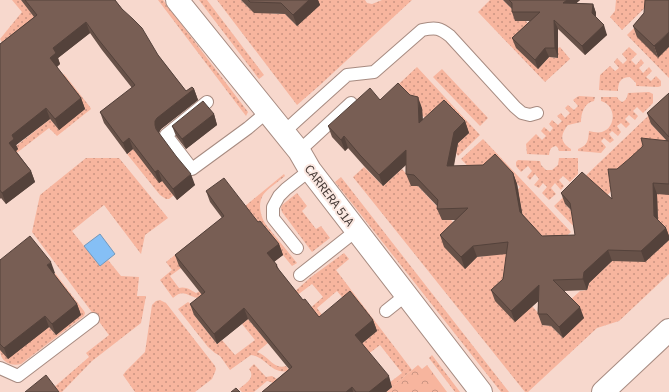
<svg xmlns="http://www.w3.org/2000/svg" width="669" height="392" font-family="'Source Sans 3',sans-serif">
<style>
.grass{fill:url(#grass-dots)}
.park{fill:url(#park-crowns)}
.water{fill:#85bff5;stroke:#7297bb}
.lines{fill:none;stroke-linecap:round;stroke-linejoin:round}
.service-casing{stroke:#a78b81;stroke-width:14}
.minor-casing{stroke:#a78b81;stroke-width:24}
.primary-casing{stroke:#a78b81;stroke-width:24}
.service{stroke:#fff;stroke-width:12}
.minor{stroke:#fff;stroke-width:22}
.primary{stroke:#fff;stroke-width:22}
.wall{fill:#675148}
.shaded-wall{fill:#54423b}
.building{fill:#785e54;stroke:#54423b}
.labels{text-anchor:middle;stroke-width:4;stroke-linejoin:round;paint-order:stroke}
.street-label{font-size:13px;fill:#453935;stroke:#fbe8e1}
</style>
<defs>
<pattern id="grass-dots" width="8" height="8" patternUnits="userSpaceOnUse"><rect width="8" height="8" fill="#f7b59e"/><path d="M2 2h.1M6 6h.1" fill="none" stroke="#ca9482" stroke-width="1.8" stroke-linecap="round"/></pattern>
<pattern id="park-crowns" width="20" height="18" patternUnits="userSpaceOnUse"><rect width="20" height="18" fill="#f7b59e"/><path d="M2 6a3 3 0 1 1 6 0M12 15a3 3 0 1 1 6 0" fill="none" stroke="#ca9482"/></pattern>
</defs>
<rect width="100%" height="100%" fill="#f7d8cd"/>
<!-- grass -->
<g class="grass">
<polygon points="12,0 21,0 41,25 5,47 0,39 22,12"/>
<polygon points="158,0 163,0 248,112 246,116"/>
<polygon points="199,0 207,0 264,75 259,79"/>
<polygon points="217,0 241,0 251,10 276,14 285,14 297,26 315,0 365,0 367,3 372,4 382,0 412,0 320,85 297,105"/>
<polygon points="490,0 503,0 515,12 526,21 534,30 538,69 549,57 558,58 558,48 560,47 570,59 545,82 478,12"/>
<polygon points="616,0 653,0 622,30 610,17 615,11"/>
<polygon points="648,14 658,57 669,47 669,78 627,35"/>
<path d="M629 47 637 54 631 60 636 65 641 59 644 63 639 68 643 73 649 67 652 71 646 77 651 81 656 76 661 81V86L658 87 636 86V83L630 77C621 77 618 82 618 91L599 90 600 75 610 66 615 71 619 68 614 62 617 58 623 64 627 60 622 54Z"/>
<polygon points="417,67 480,135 458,156 456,153 458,143 469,133 432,126 423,116 355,125"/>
<polygon points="442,69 488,118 480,126 433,77"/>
<polygon points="64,74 90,107 91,109 57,136 49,128 14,155 13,154 16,146 50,119 59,130 60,78"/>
<path d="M649 92 653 94V103L643 113 637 107 633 111 638 116 635 120 629 115 625 119 630 124 626 128 621 123 617 126 621 132 618 136 612 131 609 134 614 140 610 143 604 138 601 141 606 147 601 153 578 151V149C588 145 588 141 589 131 593 132 598 133 602 132 617 127 616 105 601 101V97H617L619 100 622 102C627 100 627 97 628 93Z"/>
<path d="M579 96 595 97 594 101C584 103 581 113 581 122L568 125C560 135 560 142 571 149V151H559L558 148 556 146C550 147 550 150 549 155L527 154 526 144 536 134 542 140 546 136 541 131 544 127 550 132 553 128 549 124 552 120 558 125 562 121 557 116 561 113 565 118 570 113 565 108 568 105 574 110 578 106 573 100 577 97Z"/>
<polygon points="669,96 651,124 666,140 613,189 604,199 565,204 574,214 580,233 554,206"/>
<polygon points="483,139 571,232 554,247 504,203 520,187 499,165 478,177 461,159"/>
<polygon points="133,149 178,169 165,183 174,195 169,199 166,199 160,195 127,154"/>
<polygon points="86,158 119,158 168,218 145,235 141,254 104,205 72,231 100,266 108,260 121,276 139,277 137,296 146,296 141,323 92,361 62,392 55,392 52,389 89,357 86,353 109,335 32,232 40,195"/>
<polygon points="559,158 578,158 578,174 570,182 563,176 559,180 564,186 561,190 555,183 551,188 556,194 549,200 542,193 547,187 543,183 539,188 534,185 539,179 535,174 530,180 527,177 532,171 528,166 521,172 516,166 516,162 518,160 540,161 541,165 546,170 552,170 558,165"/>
<polygon points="364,167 383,186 402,169 442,212 442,220 451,220 461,230 465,268 477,257 485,256 496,239 526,271 532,306 542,317 542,325 551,326 563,338 568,302 580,291 587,290 589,283 612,261 646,261 669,240 669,274 619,321 597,328 528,392 525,392 353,177"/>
<path d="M284 174 285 176C279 181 267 189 263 195 257 205 261 218 267 226L297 263 292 266 283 255 179 266 181 268 170 276 179 288C185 286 191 290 196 293L200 291 202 295 197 298C186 295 183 289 173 298L160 280 172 270 166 262 222 218 244 207Z"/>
<polygon points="341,177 509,392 501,392 335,182"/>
<polygon points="669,179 669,238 658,227 656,191"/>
<polygon points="297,193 307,206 302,211 316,229 321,226 330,238 312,252 282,212 281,208 282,205"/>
<polygon points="344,253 349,259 336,270 412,370 392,387 389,383 402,373 380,345 367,355 359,346 377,331 349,306 337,291 317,308 328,323 323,327 308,310 323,297 312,284 296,296 293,293 311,277"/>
<path d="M55 273 84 311 85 313 84 316 21 364C10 367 0 361 0 350L49 327 55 334 51 276Z"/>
<polygon points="160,300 166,303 215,366 216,369 215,372 212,379 195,392 135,392 123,375 126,371 145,352 152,305 156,301"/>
<path d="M188 302 192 305 194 315 217 344 222 340 235 355 255 340 242 324 248 319 268 343 257 352C268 355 273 370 286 366L290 371C270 375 267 357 251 355L230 370 220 356 215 353 208 347 178 309Z"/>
<polygon points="432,355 460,392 455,392 429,358"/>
<path d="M254 364 266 377 272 376 277 379 276 385 271 382 267 381 254 392H242L239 389C246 383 256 378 249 369Z"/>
</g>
<!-- park -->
<polygon class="park" points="418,365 422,369 427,365 447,392 386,392"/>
<!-- water -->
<polygon class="water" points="100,234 115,254 100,266 84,246"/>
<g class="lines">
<defs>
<g id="service">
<polyline points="207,102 166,135 192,169 248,128 267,112"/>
<path d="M284 132 297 120 347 75 374 72 422 30C436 27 440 28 450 36L515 107 522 113 530 115 537 113"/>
<polyline points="299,151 311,140 351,103"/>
<polyline points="297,248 273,218 273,207 279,196 286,189 310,170"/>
<polyline points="300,275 357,230"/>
<polyline points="386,311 406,295"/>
<polyline points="0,368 18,376 93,319"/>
</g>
<polyline id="minor" points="177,0 299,151 310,170 481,392"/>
<polyline id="primary" points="603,392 669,330"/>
</defs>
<!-- service casing -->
<use href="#service" class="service-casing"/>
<!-- minor casing -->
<use href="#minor" class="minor-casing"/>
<!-- primary casing -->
<use href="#primary" class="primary-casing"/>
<!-- service -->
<use href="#service" class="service"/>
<!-- minor -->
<use href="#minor" class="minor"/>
<!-- primary -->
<use href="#primary" class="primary"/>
</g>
<!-- wall -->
<g class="wall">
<polygon points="21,0 115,0 186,91 194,89 198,100 161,129 159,133 195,185 177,200 162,181 159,183 133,149 127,154 104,123 100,112 132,88 102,50 90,33 58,58 60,64 57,67 81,98 85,109 59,130 50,119 16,145 18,149 16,151 31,171 35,182 6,204 1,198 0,199 0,44 34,17"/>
<polygon points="241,0 318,0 320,5 297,26 285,14 254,13"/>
<polygon points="503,0 580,0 576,3 593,4 596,13 596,17 607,35 585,55 558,29 558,58 549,57 538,69 516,48 512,38 530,21 515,21 512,12 512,9"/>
<polygon points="644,13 658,58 637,37 633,26"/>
<polygon points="669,93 669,195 657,194 658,220 666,228 669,236 669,240 645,262 612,261 589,283 587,290 564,291 584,318 563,338 551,326 542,325 538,314 538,301 515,322 495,301 491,290 503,279 507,254 477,257 465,269 444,247 440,235 456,220 442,220 437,209 438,207 418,186 411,186 406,174 406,165 383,186 364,166 348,148 345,151 332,137 328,126 380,100 422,108 423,120 465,121 469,133 458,143 454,166 513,173 517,184 522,214 542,236 575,235 572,211 565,204 561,193 612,199 617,169 666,140 651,124 647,113"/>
<polygon points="214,114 217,125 186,149 176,136 172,126"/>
<polygon points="206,191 258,222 279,244 283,255 274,262 277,265 279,270 303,300 319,317 373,320 377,331 362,343 392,387 386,392 262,392 289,369 248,319 217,344 194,315 190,304 202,295 179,266 175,255 222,218 210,202"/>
<polygon points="0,260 55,273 53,274 77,304 81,315 56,335 49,327 8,359 0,350"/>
</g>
<!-- shaded-wall -->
<g class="shaded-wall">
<polygon points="309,0 318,0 320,5 297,26 293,15"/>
<polygon points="567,0 580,0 567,12 563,3"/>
<polygon points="593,4 596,13 595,23 592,13"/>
<polygon points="554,20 558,29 558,58 555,48"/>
<polygon points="86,22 90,33 58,58 60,64 54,69 50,58 53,48"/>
<polygon points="604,25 607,35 585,55 582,46"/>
<polygon points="669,32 669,47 658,58 654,46"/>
<polygon points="545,48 549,57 538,69 535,60"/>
<polygon points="194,89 198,100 161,129 159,132 159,136 155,125 155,121 157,118"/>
<polygon points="418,97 422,108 423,135 419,123"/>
<polygon points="81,98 85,109 59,130 55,119"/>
<polygon points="46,108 50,119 16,145 18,149 13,154 9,143 12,135"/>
<polygon points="214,114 217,125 186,149 182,139"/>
<polygon points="465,121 469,133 458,143 451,178 447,166 454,132"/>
<polygon points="344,136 348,148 345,151 341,140"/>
<polygon points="129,138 133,149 127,154 123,143"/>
<polygon points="406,150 410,161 383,186 379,175"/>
<polygon points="158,170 162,181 159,183 155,172"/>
<polygon points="31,171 35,182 6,204 2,193"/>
<polygon points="513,173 517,184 524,223 520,212"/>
<polygon points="191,174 195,185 177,200 173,189"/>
<polygon points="653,183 657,194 658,227 654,216"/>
<polygon points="666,228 669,236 669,240 645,262 641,251"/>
<polygon points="279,244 283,255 271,264 267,253"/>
<polygon points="473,246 477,257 465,269 461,257"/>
<polygon points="608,250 612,261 589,283 587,290 583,279 584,272"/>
<polygon points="51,262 55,273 51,276 47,265"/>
<polygon points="539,285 543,297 515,322 511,311"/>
<polygon points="77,304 81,315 56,335 52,324"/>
<polygon points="580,307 584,318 563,338 559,327"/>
<polygon points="244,308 248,319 217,344 214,334"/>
<polygon points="45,316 49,327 8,359 4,348"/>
<polygon points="373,320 377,331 359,346 355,335"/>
<polygon points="389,376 392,387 386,392 369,392"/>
<polygon points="352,387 353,392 346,392"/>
</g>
<!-- building -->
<g class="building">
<polygon points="25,0 115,0 122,9 133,19 142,28 158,55 186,91 192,87 194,89 157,118 155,121 155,125 156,129 176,156 191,174 173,189 158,170 155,172 129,138 123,143 100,112 135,85 98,39 86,22 53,48 56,53 50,58 81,98 55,119 46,108 12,135 14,139 9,143 31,171 2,193 0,190 0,44 37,15"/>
<polygon points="248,0 309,0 293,15 281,3 250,2"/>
<polygon points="509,0 567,0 563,3 593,4 592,13 604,25 582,46 554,20 555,48 545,48 535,60 512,38 540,12 512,12 512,3"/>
<polygon points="645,0 669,0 669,32 654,46 633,26 644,13"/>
<polygon points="398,83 410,95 418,97 419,123 444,100 465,121 454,132 447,166 483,165 495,154 513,173 520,212 542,236 575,235 570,203 561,193 582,172 612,199 608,169 617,169 630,158 643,146 641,138 669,141 669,184 653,183 654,216 666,228 641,251 608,250 584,272 583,279 553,280 580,307 559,327 547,314 538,314 539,285 511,311 491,290 503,279 508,242 473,246 461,257 440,235 468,208 437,209 438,200 414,175 406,174 406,150 379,175 360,155 344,136 341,140 328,126 370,88 380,100"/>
<polygon points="669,93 669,137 647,113"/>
<polygon points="203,101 214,114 182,139 172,126"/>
<polygon points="224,178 258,222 260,221 279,244 267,253 277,265 276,266 303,300 305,299 319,317 350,291 373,320 355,335 389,376 369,392 356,392 352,387 346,392 262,392 292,367 244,308 214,334 190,304 205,292 175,255 224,216 206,191"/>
<polygon points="30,236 51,262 47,265 77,304 52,324 45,316 4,348 0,344 0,260"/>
<polygon points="46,375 59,392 25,392"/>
<polygon points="236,388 240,392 231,392"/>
</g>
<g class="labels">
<!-- street labels -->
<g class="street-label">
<text transform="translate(330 195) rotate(53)" y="5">CARRERA 51A</text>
</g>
</g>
</svg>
